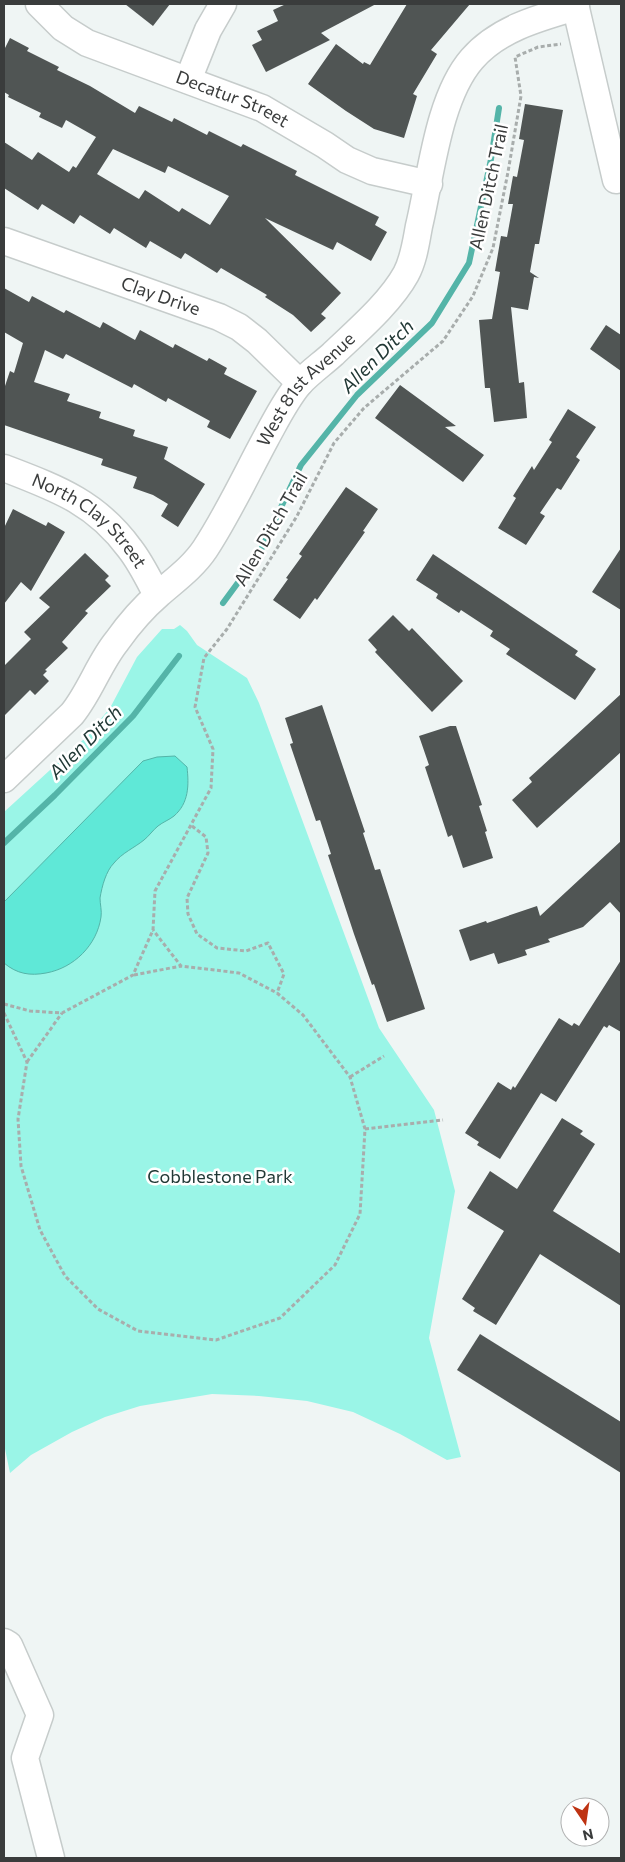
<svg xmlns="http://www.w3.org/2000/svg" width="625" height="1862" font-family="Commissioner,sans-serif">
<style>
.green{fill:#9af5e7}
.water{fill:#5fe8d7;stroke:#54b4a8}
.lines{fill:none;stroke-linecap:round;stroke-linejoin:round}
.stream{stroke:#54b4a8;stroke-width:6}
.building{fill:#505554;fill-rule:evenodd}
.minor-casing{stroke:#c6cccb;stroke-width:29}
.path{stroke:#a8adac;stroke-width:3;stroke-dasharray:4 2.5;stroke-linecap:butt}
.minor{stroke:#fff;stroke-width:26}
.labels{text-anchor:middle;stroke-width:5;stroke-linejoin:round;paint-order:stroke}
.street-label{font-size:18px;fill:#3a3c3c;stroke:#fff}
.park-label{font-size:18px;fill:#213835;stroke:#fff}
.water-label{font-size:19px;font-style:italic;fill:#213835;stroke:#fff}
</style>
<rect width="100%" height="100%" fill="#eff5f4"/>
<!-- green -->
<polygon class="green" points="180,625 187,631 197,645 247,678 259,703 379,1028 434,1110 455,1191 429,1338 461,1457 447,1460 400,1434 353,1412 307,1401 259,1396 212,1394 140,1406 105,1417 72,1432 31,1455 10,1473 4,1444 4,812 84,739 110,708 137,657 162,629 174,629"/>
<!-- water -->
<path class="water" d="M175 756 187 767C189 785 189 803 174 816 169 820 163 822 158 826 153 830 149 836 144 840 134 848 122 853 114 863 106 871 102 886 100 898 100 904 102 911 101 917 97 945 74 968 46 973 30 976 17 974 4 963V902L143 761 157 757Z"/>
<g class="lines">
<!-- stream -->
<g class="stream">
<polyline points="223,603 259,554 301,465 357,395 432,323 469,263 491,159 499,108"/>
<polyline points="4,843 55,795 133,716 179,656"/>
</g>
</g>
<!-- building -->
<g class="building">
<polygon points="125,4 170,4 153,26"/>
<polygon points="286,4 376,4 321,33 330,40 266,72 252,45 262,40 257,31 278,21 273,10"/>
<polygon points="407,4 470,4 431,50 437,54 413,94 417,96 404,138 374,129 346,111 308,84 336,44 363,64 364,62 370,65"/>
<path d="M10 38 29 48 27 51 59 67 57 70 90 86 135 113 139 106 172 122 174 118 207 135 209 131 241 147 243 144 297 171 295 175 379 217 375 225 387 232 371 261 337 242 333 250 265 218 341 293 321 314 326 318 311 332 293 315 265 297 267 295 221 268 217 273 185 253 181 259 150 241 146 248 114 228 110 234 80 215 74 224 42 204 38 210 4 188V142L32 160 38 152 69 172 73 166 76 168 96 137 66 120 62 128 39 117 41 113 8 97 9 95 4 92V50ZM113 149 165 173 168 166 229 196 210 225 182 208 179 212 145 190 139 199 97 174Z"/>
<polygon points="525,104 563,110 539,244 535,244 530,272 539,278 534,277 528,310 511,307 519,383 524,382 527,418 494,422 490,388 485,388 479,320 492,319 500,272 495,271 501,236 507,237 513,204 508,204 513,176 517,177 524,140 519,139"/>
<polygon points="4,288 29,302 32,296 64,313 66,310 100,328 103,322 135,340 140,330 173,348 175,344 207,361 209,358 227,368 224,374 257,391 230,439 207,427 210,421 168,398 166,402 134,384 132,388 66,354 63,359 45,350 34,382 70,394 67,401 101,412 99,418 135,430 133,436 168,447 164,459 205,484 178,527 161,516 168,504 153,495 133,488 137,477 101,465 103,459 4,425 4,389 10,371 14,373 23,343 4,332"/>
<polygon points="606,325 621,335 621,371 590,349"/>
<polygon points="400,385 456,426 445,427 484,455 463,482 375,418"/>
<polygon points="568,409 596,427 576,457 580,460 561,490 557,488 540,513 545,516 526,545 498,528 516,498 513,496 532,466 534,470 552,442 549,440"/>
<polygon points="346,487 378,509 363,531 365,532 317,600 315,598 300,619 273,600 288,579 286,578 302,556 299,554"/>
<polygon points="13,509 46,526 48,522 65,532 31,591 21,582 4,604 4,528"/>
<polygon points="621,548 621,610 592,592"/>
<polygon points="85,553 109,576 105,580 111,586 85,611 88,613 62,642 68,648 45,670 47,671 43,675 49,681 35,695 30,690 4,716 4,666 31,639 24,632 50,607 39,598"/>
<polygon points="433,554 578,651 575,655 596,669 575,700 506,654 510,649 490,636 493,631 461,610 459,613 436,598 438,594 416,580"/>
<polygon points="393,615 409,631 412,628 463,681 432,712 375,652 377,650 368,640"/>
<polygon points="621,694 621,752 537,828 512,800 532,782 529,778"/>
<polygon points="322,705 365,832 363,833 375,870 380,869 425,1009 387,1022 374,984 372,985 354,934 328,855 331,854 320,820 316,821 290,744 293,743 285,718"/>
<polygon points="450,726 456,726 482,805 479,806 487,831 485,832 493,858 463,868 452,835 448,837 425,767 429,765 419,736"/>
<polygon points="621,841 621,914 610,902 583,927 548,939 550,942 525,950 527,955 498,964 494,953 470,961 459,930 486,921 487,923 537,906 540,916"/>
<polygon points="621,960 621,1032 609,1025 607,1028 604,1026 556,1102 541,1093 500,1159 477,1145 479,1142 465,1133 498,1082 511,1090 513,1086 515,1088 559,1018 572,1026 574,1023 579,1026"/>
<polygon points="562,1118 583,1131 580,1134 595,1144 553,1211 621,1254 621,1306 540,1254 496,1325 473,1311 475,1308 462,1299 504,1231 467,1208 490,1171 517,1189"/>
<polygon points="480,1334 621,1422 621,1473 457,1370"/>
</g>
<g class="lines">
<defs>
<g id="minor">
<path id="s1" d="M39 4 63 28 87 43 262 108 325 145 347 160 372 171 429 184"/>
<polyline points="575,4 616,180 621,179"/>
<polyline points="188,80 208,30 223,4"/>
<path id="s2" d="M4 241 219 317 239 327 257 341 300 383"/>
<path id="s3" d="M4 468C56 488 96 502 130 549 141 563 149 580 157 595"/>
<path id="s4" d="M4 779 72 714C90 692 99 663 117 641 129 624 144 607 159 594 175 580 193 567 205 549 228 514 246 475 266 438 276 420 285 401 299 384 309 373 322 364 333 354 357 331 390 303 406 274 414 259 416 242 419 226 431 176 438 98 472 59 498 29 538 18 576 7"/>
<polyline points="4,1642 9,1645 40,1715 25,1758 51,1858"/>
</g>
</defs>
<!-- minor casing -->
<use href="#minor" class="minor-casing"/>
<!-- path -->
<g class="path">
<polyline points="192,826 206,837 208,853 187,898 188,914 197,934 217,948 246,951 268,943 284,974 277,993"/>
<polyline points="134,975 181,966"/>
<polyline points="4,1004 30,1011 62,1013 133,975 153,930 155,891 211,788 213,749 195,707 204,658 227,629 297,516 334,443 364,408 443,341 473,296 493,248 508,172 521,96 515,57 538,47 561,44"/>
<polyline points="4,1013 27,1062 18,1119 21,1166 40,1230 65,1276 98,1309 138,1331 216,1340 280,1318 335,1265 360,1214 365,1129 350,1077 303,1015 277,993 239,973 181,966 153,930"/>
<polyline points="27,1062 62,1013"/>
<polyline points="350,1077 384,1056"/>
<polyline points="365,1129 443,1120"/>
</g>
<!-- minor -->
<use href="#minor" class="minor"/>
</g>
<g class="labels">
<!-- street labels -->
<g class="street-label">
<text dy="6" stroke="none"><textPath href="#s1" startOffset="218">Decatur Street</textPath></text>
<text transform="translate(489 187) rotate(-78)" y="6">Allen Ditch Trail</text>
<text dy="6" stroke="none"><textPath href="#s2" startOffset="166">Clay Drive</textPath></text>
<text dy="6" stroke="none"><textPath href="#s4" startOffset="498">West 81st Avenue</textPath></text>
<text dy="6" stroke="none"><textPath href="#s3" startOffset="102">North Clay Street</textPath></text>
<text transform="translate(271 529) rotate(-60)" y="6">Allen Ditch Trail</text>
</g>
<!-- park labels -->
<g class="park-label">
<text x="220" y="1183">Cobblestone Park</text>
</g>
<!-- water labels -->
<g class="water-label">
<text transform="translate(377 356) rotate(-45)" y="7">Allen Ditch</text>
<text transform="translate(85 742) rotate(-45)" y="7">Allen Ditch</text>
</g>
</g>
<!-- border -->
<rect width="625" height="1862" fill="none" stroke="#3a3c3c" stroke-width="10"/>
<!-- north arrow -->
<g transform="translate(585 1822) rotate(167)"><circle r="24" fill="#ffffff" stroke="#b0b1b1"/>
<path d="M0-4L9 19L0 12L-9 19Z" fill="#be3312"/>
<text y="-8" font-size="14" font-weight="bold" text-anchor="middle" fill="#3a3c3c">N</text>
</g>
</svg>
